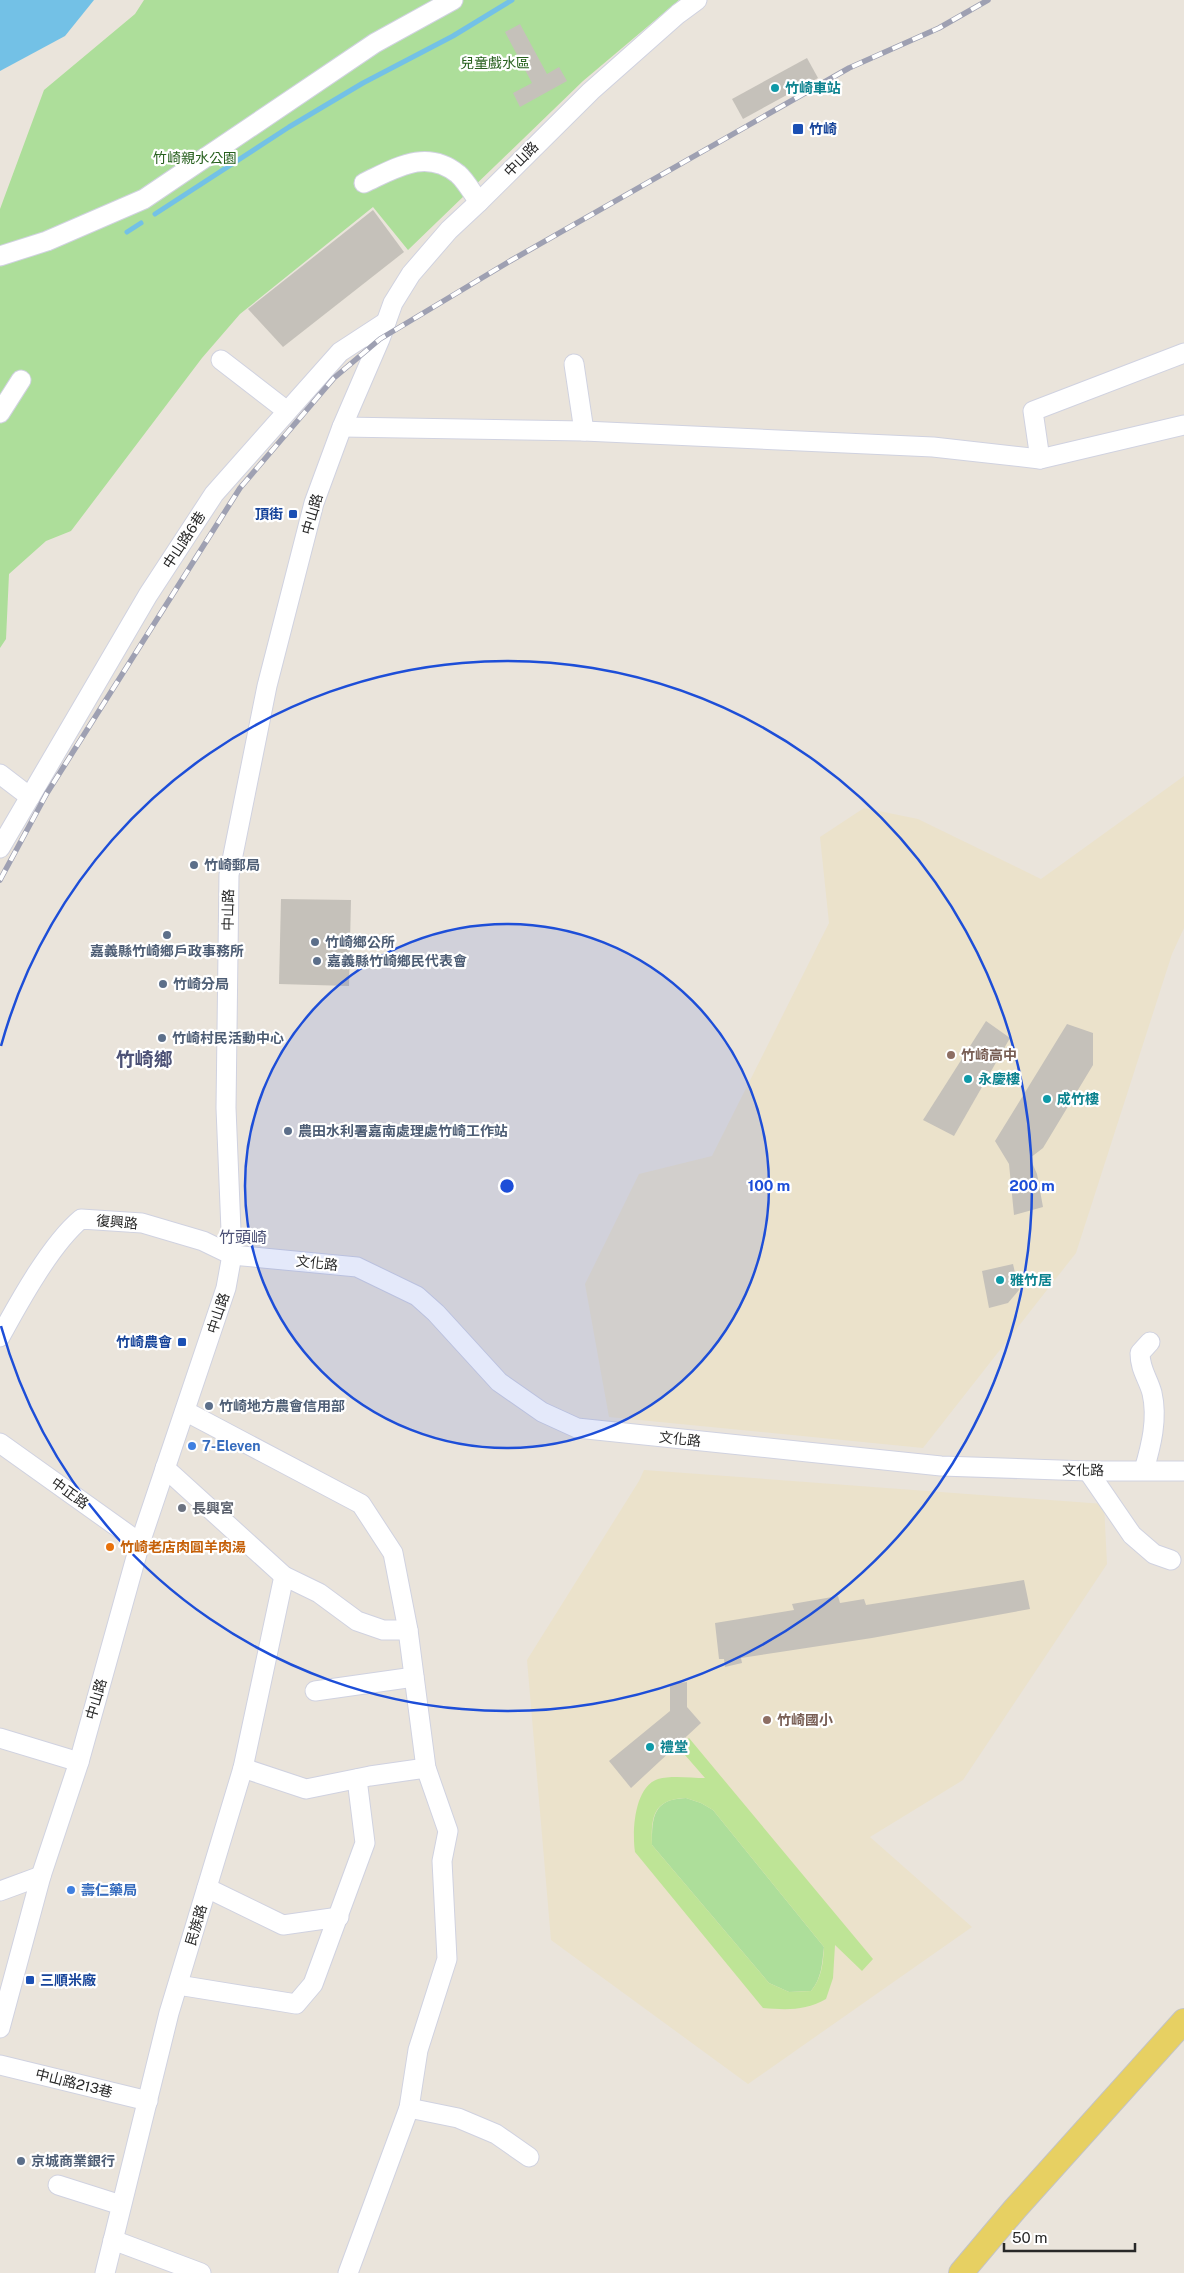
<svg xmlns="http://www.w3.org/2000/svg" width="1184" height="2273" font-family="'Public Sans','Noto Sans TC',sans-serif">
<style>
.education{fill:#ebe2cb}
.green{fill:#adde9a}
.pitch{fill:#bee496;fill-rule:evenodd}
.water{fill:#73c1e6}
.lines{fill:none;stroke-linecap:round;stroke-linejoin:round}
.stream{stroke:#73c1e6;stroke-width:5}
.building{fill:#c5c1ba}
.minor-casing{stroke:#d0d2e0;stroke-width:21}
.major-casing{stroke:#c3c3c3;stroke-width:26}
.minor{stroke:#fff;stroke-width:19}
.major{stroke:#e7d062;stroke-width:24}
.rail-casing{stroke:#9ea0b2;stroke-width:5.5}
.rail{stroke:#fff;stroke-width:4;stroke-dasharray:11;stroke-linecap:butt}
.ring{fill:none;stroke:#1d4ed8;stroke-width:2.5}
.culture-dot{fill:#0f9aa8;stroke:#fff;stroke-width:2}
.transit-dot{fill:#1a4fb4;stroke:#fff;stroke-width:2}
.service-dot{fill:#5c6f8a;stroke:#fff;stroke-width:2}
.education-dot{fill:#8d6e63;stroke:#fff;stroke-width:2}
.shop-dot{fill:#3f7fe0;stroke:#fff;stroke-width:2}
.worship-dot{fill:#6b7280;stroke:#fff;stroke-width:2}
.food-dot{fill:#e8710a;stroke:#fff;stroke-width:2}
.labels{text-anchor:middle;stroke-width:4.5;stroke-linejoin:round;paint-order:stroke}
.park-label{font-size:14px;fill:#27601e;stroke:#fff}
.culture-label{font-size:14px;font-weight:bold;fill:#0d838f;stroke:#fff;text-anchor:start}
.transit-label{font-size:14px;font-weight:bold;fill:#164399;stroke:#fff;text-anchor:start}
.street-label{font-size:14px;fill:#282828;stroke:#fff}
.service-label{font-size:14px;font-weight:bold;fill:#4e5e75;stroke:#fff;text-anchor:start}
.education-label{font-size:14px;font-weight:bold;fill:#785e54;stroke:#fff;text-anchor:start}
.shop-label{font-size:14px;font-weight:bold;fill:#366cbe;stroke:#fff;text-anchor:start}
.worship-label{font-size:14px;font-weight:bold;fill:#5b616d;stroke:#fff;text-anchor:start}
.food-label{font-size:14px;font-weight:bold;fill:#c56008;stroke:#fff;text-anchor:start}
.quarter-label{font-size:16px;fill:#4c5176;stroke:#fff}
.district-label{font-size:19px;font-weight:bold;fill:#4c5176;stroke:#fff}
.centre{fill:#1d4ed8;stroke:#fff;stroke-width:2.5}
.ring-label{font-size:15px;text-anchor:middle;font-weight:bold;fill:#1d4ed8;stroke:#fff;stroke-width:4.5;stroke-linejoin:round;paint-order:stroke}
</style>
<rect width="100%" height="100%" fill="#eae4db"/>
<!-- education -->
<g class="education">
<polygon points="1184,776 1184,928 1172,954 1076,1253 923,1448 609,1417 585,1284 639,1174 712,1156 829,923 820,837 864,808 918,819 1041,879"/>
<polygon points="644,1470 1104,1504 1107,1564 963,1780 870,1837 972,1927 748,2084 551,1940 527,1660 639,1481"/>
</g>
<!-- green -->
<g class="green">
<polygon points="144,0 679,0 583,81 408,250 373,207 240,314 202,358 71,531 46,541 9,574 6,639 0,648 0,209 44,90 135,14"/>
<path d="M686 1798 701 1803 713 1810 824 1947C822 1963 822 1978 811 1991L789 1992 769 1983 652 1845C652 1817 653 1799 686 1798Z"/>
</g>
<!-- pitch -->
<path class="pitch" d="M689 1738 873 1959 862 1971 835 1945 833 1978 826 1999C805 2011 786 2010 763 2008L635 1852C632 1832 634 1787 658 1779 672 1775 691 1778 705 1778L678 1747ZM686 1798 701 1803 713 1810 824 1947C823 1963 822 1978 811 1991L789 1992 769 1983 652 1845C651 1817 653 1799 686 1798Z"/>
<!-- water -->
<polygon class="water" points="0,0 94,0 65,36 0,71"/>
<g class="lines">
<!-- stream -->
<g class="stream">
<polyline points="155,214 289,127 363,83 453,36 512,0"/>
<polyline points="127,232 141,223"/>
</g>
</g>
<!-- building -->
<g class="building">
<polygon points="520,24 547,74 559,67 567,81 520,107 513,93 532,83 505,32"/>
<polygon points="807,58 818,78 743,119 732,99"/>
<polygon points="373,210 404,252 283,347 248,309"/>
<polygon points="281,899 351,900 349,986 279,984"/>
<polygon points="986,1021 1010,1038 954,1136 923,1120"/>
<polygon points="1067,1024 1093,1033 1093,1065 1043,1148 1030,1158 1037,1174 1043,1207 1014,1215 1009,1164 995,1141"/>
<polygon points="1013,1264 1019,1290 1008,1303 989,1308 982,1271"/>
<polygon points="1024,1580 1030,1609 872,1638 741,1658 742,1663 725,1667 724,1659 719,1659 715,1623 794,1610 792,1604 838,1596 840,1603 864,1599 866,1605"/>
<polygon points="687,1682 687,1707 701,1723 631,1788 609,1761 670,1711 670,1684"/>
</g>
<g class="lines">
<defs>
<g id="minor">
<path d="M364 183C396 168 426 148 458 174 466 181 473 194 479 202"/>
<polyline points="0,256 47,241 144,199 375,43 453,0"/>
<polyline points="221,360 287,411"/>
<polyline points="574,364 584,431"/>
<polyline points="0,413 21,380"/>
<polyline points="342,427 584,431 933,447 1040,459 1184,425"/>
<polyline points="1040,459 1033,411 1184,353"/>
<polyline points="0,774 30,797"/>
<polyline points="0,848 148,595 214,494 340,352 386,322"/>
<path d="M0 1337C19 1302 51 1244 81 1219L142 1223 203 1241 232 1255 357 1267 417 1296 436 1313 499 1382 542 1412 577 1428 941 1466 1088 1471H1184"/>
<polyline points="185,1411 361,1504 393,1553 408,1630"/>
<polyline points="0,1443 140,1543"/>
<polyline points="165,1468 284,1576 319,1593 357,1621 383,1630 408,1630 426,1768 448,1831 442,1861 447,1959 418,2050 409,2108 348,2273"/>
<path d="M1144 1470C1151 1446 1158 1419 1152 1393 1148 1378 1140 1370 1140 1353L1150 1342"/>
<polyline points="1088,1471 1132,1535 1154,1554 1171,1560"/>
<polyline points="315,1691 414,1677"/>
<polyline points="0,1738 79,1762"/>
<polyline points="243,1768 306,1789 370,1776 426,1768"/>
<polyline points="207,1888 283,1925 339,1917"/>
<polyline points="0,1891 41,1876"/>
<polyline points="178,1985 296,2004 313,1984 365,1843 357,1779"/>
<polyline points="0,2028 41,1876 79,1762 140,1543 226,1288 232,1255 226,1108 229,875 267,686 314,503 342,427 380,339 393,303 411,274 449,230 479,202 591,91 678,14 697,0"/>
<polyline points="0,2065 148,2101"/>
<polyline points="409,2108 458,2118 496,2134 529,2157"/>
<polyline points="58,2185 121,2205"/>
<polyline points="113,2240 201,2273"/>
<polyline points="105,2273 169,2013 243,1768 284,1576"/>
</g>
<polyline id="major" points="961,2273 1015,2209 1184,2021"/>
</defs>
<!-- minor casing -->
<use href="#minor" class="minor-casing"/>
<!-- major casing -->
<use href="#major" class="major-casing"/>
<!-- minor -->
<use href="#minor" class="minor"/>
<!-- major -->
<use href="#major" class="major"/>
<defs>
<polyline id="rail" points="0,880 47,793 240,488 334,378 380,339 510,261 849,68 939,28 988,0"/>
</defs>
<!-- rail casing -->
<use href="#rail" class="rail-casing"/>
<!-- rail -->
<use href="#rail" class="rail"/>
</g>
<!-- distance rings -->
<circle cx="507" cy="1186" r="262" fill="#1d4ed8" fill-opacity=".12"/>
<g class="ring">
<circle cx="507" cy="1186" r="262"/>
<path d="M1 1046A525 525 0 1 1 1 1326"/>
</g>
<!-- markers -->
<g class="culture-dot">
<circle cx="775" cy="88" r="5"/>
<circle cx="968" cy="1079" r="5"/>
<circle cx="1047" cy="1099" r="5"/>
<circle cx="1000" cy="1280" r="5"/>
<circle cx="650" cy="1747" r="5"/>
</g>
<g class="transit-dot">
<rect x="792" y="123" width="12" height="12" rx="2.5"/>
<rect x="288" y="509" width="10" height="10" rx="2.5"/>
<rect x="177" y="1337" width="10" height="10" rx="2.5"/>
<rect x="25" y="1975" width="10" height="10" rx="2.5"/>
</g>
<g class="service-dot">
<circle cx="194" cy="865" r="5"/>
<circle cx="167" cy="935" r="5"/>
<circle cx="315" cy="942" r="5"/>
<circle cx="317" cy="961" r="5"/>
<circle cx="163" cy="984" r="5"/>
<circle cx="162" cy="1038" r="5"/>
<circle cx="288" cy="1131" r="5"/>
<circle cx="209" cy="1406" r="5"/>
<circle cx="21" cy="2161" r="5"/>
</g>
<g class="education-dot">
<circle cx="951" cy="1055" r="5"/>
<circle cx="767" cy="1720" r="5"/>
</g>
<g class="shop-dot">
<circle cx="192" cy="1446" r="5"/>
<circle cx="71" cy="1890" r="5"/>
</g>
<circle class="worship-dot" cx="182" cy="1508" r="5"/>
<circle class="food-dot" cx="110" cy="1547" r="5"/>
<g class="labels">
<!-- park labels -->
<g class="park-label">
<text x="495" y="68">兒童戲水區</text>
<text x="195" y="163">竹崎親水公園</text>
</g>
<!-- culture labels -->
<g class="culture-label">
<text x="785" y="93">竹崎車站</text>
<text x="978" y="1084">永慶樓</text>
<text x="1057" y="1104">成竹樓</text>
<text x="1010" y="1285">雅竹居</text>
<text x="660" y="1752">禮堂</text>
</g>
<!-- transit labels -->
<g class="transit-label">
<text x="809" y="134">竹崎</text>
<text x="283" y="519" text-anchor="end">頂街</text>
<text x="172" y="1347" text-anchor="end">竹崎農會</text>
<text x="40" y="1985">三順米廠</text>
</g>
<!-- street labels -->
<g class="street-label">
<text transform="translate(521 159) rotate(-46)" y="5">中山路</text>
<text transform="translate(312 514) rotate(-74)" y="5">中山路</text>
<text transform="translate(184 540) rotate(-57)" y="5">中山路6巷</text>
<text transform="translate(228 910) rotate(-89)" y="5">中山路</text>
<text transform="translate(117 1222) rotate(5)" y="5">復興路</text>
<text transform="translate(317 1263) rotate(6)" y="5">文化路</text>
<text transform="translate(218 1313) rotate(-72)" y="5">中山路</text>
<text transform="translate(680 1439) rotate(6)" y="5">文化路</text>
<text transform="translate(1083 1470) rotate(1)" y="5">文化路</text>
<text transform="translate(70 1493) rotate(36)" y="5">中正路</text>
<text transform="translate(96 1699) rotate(-74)" y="5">中山路</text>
<text transform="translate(196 1925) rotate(-73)" y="5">民族路</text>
<text transform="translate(74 2083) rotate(14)" y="5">中山路213巷</text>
</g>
<!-- service labels -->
<g class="service-label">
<text x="204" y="870">竹崎郵局</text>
<text x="325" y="947">竹崎鄉公所</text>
<text x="167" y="956" text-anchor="middle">嘉義縣竹崎鄉戶政事務所</text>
<text x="327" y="966">嘉義縣竹崎鄉民代表會</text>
<text x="173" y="989">竹崎分局</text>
<text x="172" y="1043">竹崎村民活動中心</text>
<text x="298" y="1136">農田水利署嘉南處理處竹崎工作站</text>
<text x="219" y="1411">竹崎地方農會信用部</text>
<text x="31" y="2166">京城商業銀行</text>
</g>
<!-- education labels -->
<g class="education-label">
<text x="961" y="1060">竹崎高中</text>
<text x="777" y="1725">竹崎國小</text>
</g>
<!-- shop labels -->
<g class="shop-label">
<text x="202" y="1451">7-Eleven</text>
<text x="81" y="1895">壽仁藥局</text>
</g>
<!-- worship labels -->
<g class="worship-label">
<text x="192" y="1513">長興宮</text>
</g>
<!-- food labels -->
<g class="food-label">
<text x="120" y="1552">竹崎老店肉圓羊肉湯</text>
</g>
<!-- quarter labels -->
<g class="quarter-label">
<text x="243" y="1243">竹頭崎</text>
</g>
<!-- district labels -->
<g class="district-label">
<text x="144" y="1066">竹崎鄉</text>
</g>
</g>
<circle cx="507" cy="1186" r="8" class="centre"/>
<g class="ring-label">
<text x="769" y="1191">100 m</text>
<text x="1032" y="1191">200 m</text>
</g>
<!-- scale -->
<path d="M1004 2243v8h131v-8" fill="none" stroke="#282828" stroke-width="2.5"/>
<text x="1012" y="2243" font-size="15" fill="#282828" stroke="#ffffff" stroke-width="4" paint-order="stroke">50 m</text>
</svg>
